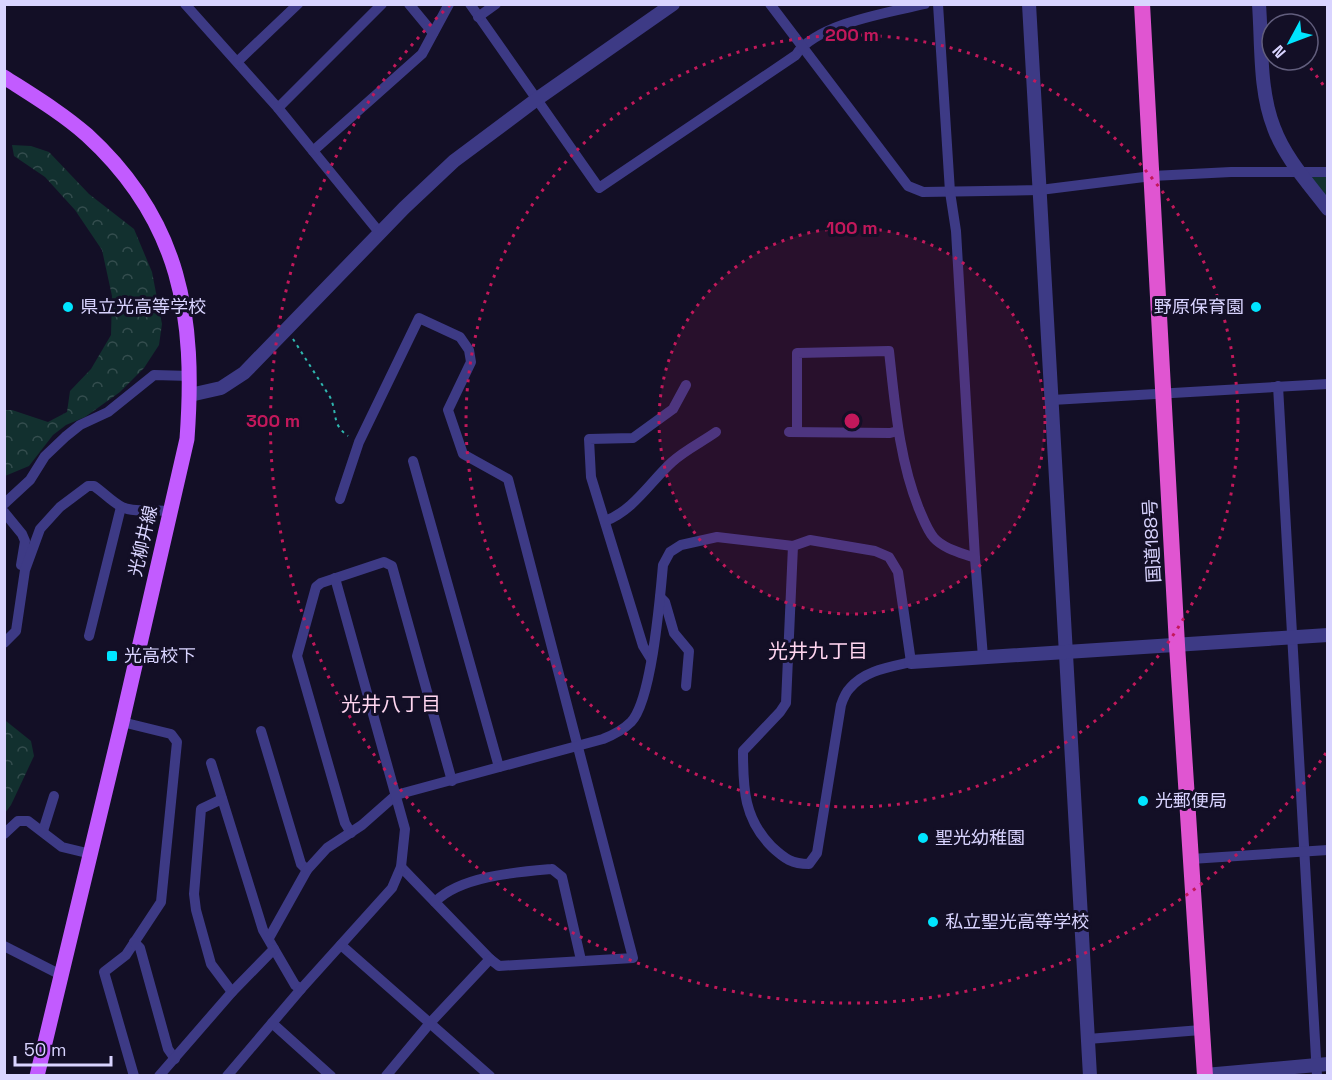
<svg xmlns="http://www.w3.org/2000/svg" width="1332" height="1080" font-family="'Space Grotesk','Noto Sans JP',sans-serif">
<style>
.forest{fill:url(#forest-crowns)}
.park{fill:url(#park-tufts)}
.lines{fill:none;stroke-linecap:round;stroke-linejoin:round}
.path{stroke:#2fb8b0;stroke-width:2;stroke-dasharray:3 4.5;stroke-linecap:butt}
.minor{stroke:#3d3a85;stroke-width:10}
.tertiary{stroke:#3d3a85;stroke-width:14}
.primary{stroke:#c25bff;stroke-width:15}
.trunk{stroke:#e055d1;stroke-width:16}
.ring{fill:none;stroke:#c2185b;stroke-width:3;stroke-dasharray:3 6}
.poi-dot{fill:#00e5ff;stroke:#130f26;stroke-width:2}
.labels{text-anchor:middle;stroke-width:6;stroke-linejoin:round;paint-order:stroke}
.poi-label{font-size:18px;fill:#d9d4ff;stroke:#130f26;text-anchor:start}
.street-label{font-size:18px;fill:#d9d4ff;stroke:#130f26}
.neighbourhood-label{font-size:20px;fill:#ffd6f0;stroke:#130f26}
.centre{fill:#c2185b;stroke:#130f26;stroke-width:3}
.ring-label{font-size:18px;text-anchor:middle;font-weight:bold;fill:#c2185b;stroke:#130f26;stroke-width:6;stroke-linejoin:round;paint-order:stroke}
</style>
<defs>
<pattern id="forest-crowns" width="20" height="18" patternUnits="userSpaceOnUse" patternTransform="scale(1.5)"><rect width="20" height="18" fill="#12302f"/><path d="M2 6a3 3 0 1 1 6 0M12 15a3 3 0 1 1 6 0" fill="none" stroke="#344d4e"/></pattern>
<pattern id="park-tufts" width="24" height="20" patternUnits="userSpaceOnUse" patternTransform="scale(1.5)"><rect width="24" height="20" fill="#12302f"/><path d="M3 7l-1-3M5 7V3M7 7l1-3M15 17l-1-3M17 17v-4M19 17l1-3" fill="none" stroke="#344d4e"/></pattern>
</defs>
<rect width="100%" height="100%" fill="#130f26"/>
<!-- forest -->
<g class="forest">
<polygon points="12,145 31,146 49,152 89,194 134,229 152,272 162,324 159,345 144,368 120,392 85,417 66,425 53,435 29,466 5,476 5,410 12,410 48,422 67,412 70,391 91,369 111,335 112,296 102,250 75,210 45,177 14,156"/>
<polygon points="6,721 31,741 34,756 11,805 5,813 4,722"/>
</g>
<!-- park -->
<polygon class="park" points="1327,167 1327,209 1301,168"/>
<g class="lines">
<!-- path -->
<path class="path" d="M293 339 330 397C338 414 331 424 348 436"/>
<!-- minor -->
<g class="minor">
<polyline points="185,4 278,108 379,232"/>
<polyline points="409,4 433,33"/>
<path d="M470 4 599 188 796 55C815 24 890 12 925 4"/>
<polyline points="770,4 908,186 923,192 1040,190 1152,176 1231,172 1328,172"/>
<polyline points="938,4 950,192 956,231 975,558 983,657"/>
<polyline points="478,17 496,4"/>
<polyline points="238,61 298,4"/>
<polyline points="278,108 382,4"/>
<polyline points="313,151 422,54 449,4"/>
<polyline points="1278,386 1317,1076"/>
<polyline points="1052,400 1328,384"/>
<polyline points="789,432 890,433 898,431"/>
<path d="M797 432V353L889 351C895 405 899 459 919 509 923 518 927 530 934 538 944 549 962 553 975 558"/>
<polyline points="413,461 499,767"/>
<polyline points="340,499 359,442 419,318 460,337 469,350 471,362 448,410 463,454 508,479 633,958 499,966 490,959 401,867"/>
<polyline points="4,504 30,480 45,456 65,437 80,425 108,412 154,375 190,376"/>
<polyline points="4,512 22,534 25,541 21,565"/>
<path d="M605 521C633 511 651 481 672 462 685 450 702 442 716 432"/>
<polyline points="660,597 665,602 674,633 689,651 686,686"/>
<polyline points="89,636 121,507"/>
<path d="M4 643 16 631 25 570 40 529 60 507 88 486H94C103 492 112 502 122 507 134 513 156 509 170 511"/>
<polyline points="651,659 643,646 591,477 589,439 633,438 673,409 686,385"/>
<polyline points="122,722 171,734 177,742 161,902 126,955 104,972 134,1076"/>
<polyline points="261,731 301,864 307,870"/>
<polyline points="211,763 263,930 295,985 301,989"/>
<polyline points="222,799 201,809 194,894 196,910 211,964 232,992"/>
<polyline points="43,831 54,796"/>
<polyline points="351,833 345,823 297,656 316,587 321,583 384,562 392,566 452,781"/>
<polyline points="4,834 18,821 28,821 62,847 91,854"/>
<polyline points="1191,859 1328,850"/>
<path d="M435 902C460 876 517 872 552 869L562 877 581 960"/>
<path d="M269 938 307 870 327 848 362 825 396 795 603 739C613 735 623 730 631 722 652 700 660 598 663 565L670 552 681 545 717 537 793 546 810 540 875 551 889 557 898 572 911 662C890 667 865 670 850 688 846 692 843 699 841 705L817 853 809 864C792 864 785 859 772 847 744 819 743 789 743 751L780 712 786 703 793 546"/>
<polyline points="134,942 140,948 168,1049 175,1059"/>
<polyline points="341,945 490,1076"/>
<polyline points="4,946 61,975"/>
<polyline points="272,1023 331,1076"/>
<polyline points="1088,1039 1201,1030"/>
<polyline points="159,1076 232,992 274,949"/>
<polyline points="227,1076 301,989 392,888 401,867 405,829 335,578"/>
<polyline points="386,1076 430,1023 490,959"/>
</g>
<!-- tertiary -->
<g class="tertiary">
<polyline points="1029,4 1090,1076"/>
<path d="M1259 4C1262 45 1259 90 1274 128 1285 158 1309 184 1328 209"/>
<polyline points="190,395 221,388 244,373 404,208 454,161 537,99 673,4"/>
<polyline points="911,662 1328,635"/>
<polyline points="1205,1075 1328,1064"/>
</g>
<!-- primary -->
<path class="primary" d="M4 77C32 95 62 113 87 135 181 221 196 317 187 439L122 722 37 1076"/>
<!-- trunk -->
<polyline class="trunk" points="1142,4 1177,645 1205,1076"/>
</g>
<!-- distance rings -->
<circle cx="852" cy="421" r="193" fill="#c2185b" fill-opacity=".12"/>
<g class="ring">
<circle cx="852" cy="421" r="193"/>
<circle cx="852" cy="421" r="386"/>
<path d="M1326 753A579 579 0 1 1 450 5M1305 61A579 579 0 0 1 1326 89"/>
</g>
<!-- markers -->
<g class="poi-dot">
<circle cx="68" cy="307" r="6"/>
<circle cx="1256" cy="307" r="6"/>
<rect x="106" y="650" width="12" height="12" rx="3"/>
<circle cx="1143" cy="801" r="6"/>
<circle cx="923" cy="838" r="6"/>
<circle cx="933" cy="922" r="6"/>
</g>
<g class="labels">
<!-- poi labels -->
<g class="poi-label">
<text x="80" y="313">県立光高等学校</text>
<text x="1244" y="313" text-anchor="end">野原保育園</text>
<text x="124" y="662">光高校下</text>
<text x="1155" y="807">光郵便局</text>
<text x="935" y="844">聖光幼稚園</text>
<text x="945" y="928">私立聖光高等学校</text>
</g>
<!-- street labels -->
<g class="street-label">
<text transform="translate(143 541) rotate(-77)" y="6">光柳井線</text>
<text transform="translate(1152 541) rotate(-93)" y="6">国道188号</text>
</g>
<!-- neighbourhood labels -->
<g class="neighbourhood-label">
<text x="818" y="658">光井九丁目</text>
<text x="391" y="711">光井八丁目</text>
</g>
</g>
<circle cx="852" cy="421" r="9" class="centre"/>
<g class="ring-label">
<text x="852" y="41">200 m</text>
<text x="852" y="234">100 m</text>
<text x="273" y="427">300 m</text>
</g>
<!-- border -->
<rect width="1332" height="1080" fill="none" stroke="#d9d4ff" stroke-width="12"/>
<!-- north arrow -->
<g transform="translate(1290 42) rotate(229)"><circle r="28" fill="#130f26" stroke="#625e7d" stroke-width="1.5"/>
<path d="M0-4.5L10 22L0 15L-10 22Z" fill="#00e5ff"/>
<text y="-9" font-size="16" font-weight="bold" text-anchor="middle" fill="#d9d4ff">N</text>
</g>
<!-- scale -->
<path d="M15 1056v9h96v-9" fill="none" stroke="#d9d4ff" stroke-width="3"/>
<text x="24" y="1056" font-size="18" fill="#d9d4ff" stroke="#130f26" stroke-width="4.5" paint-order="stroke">50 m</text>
</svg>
